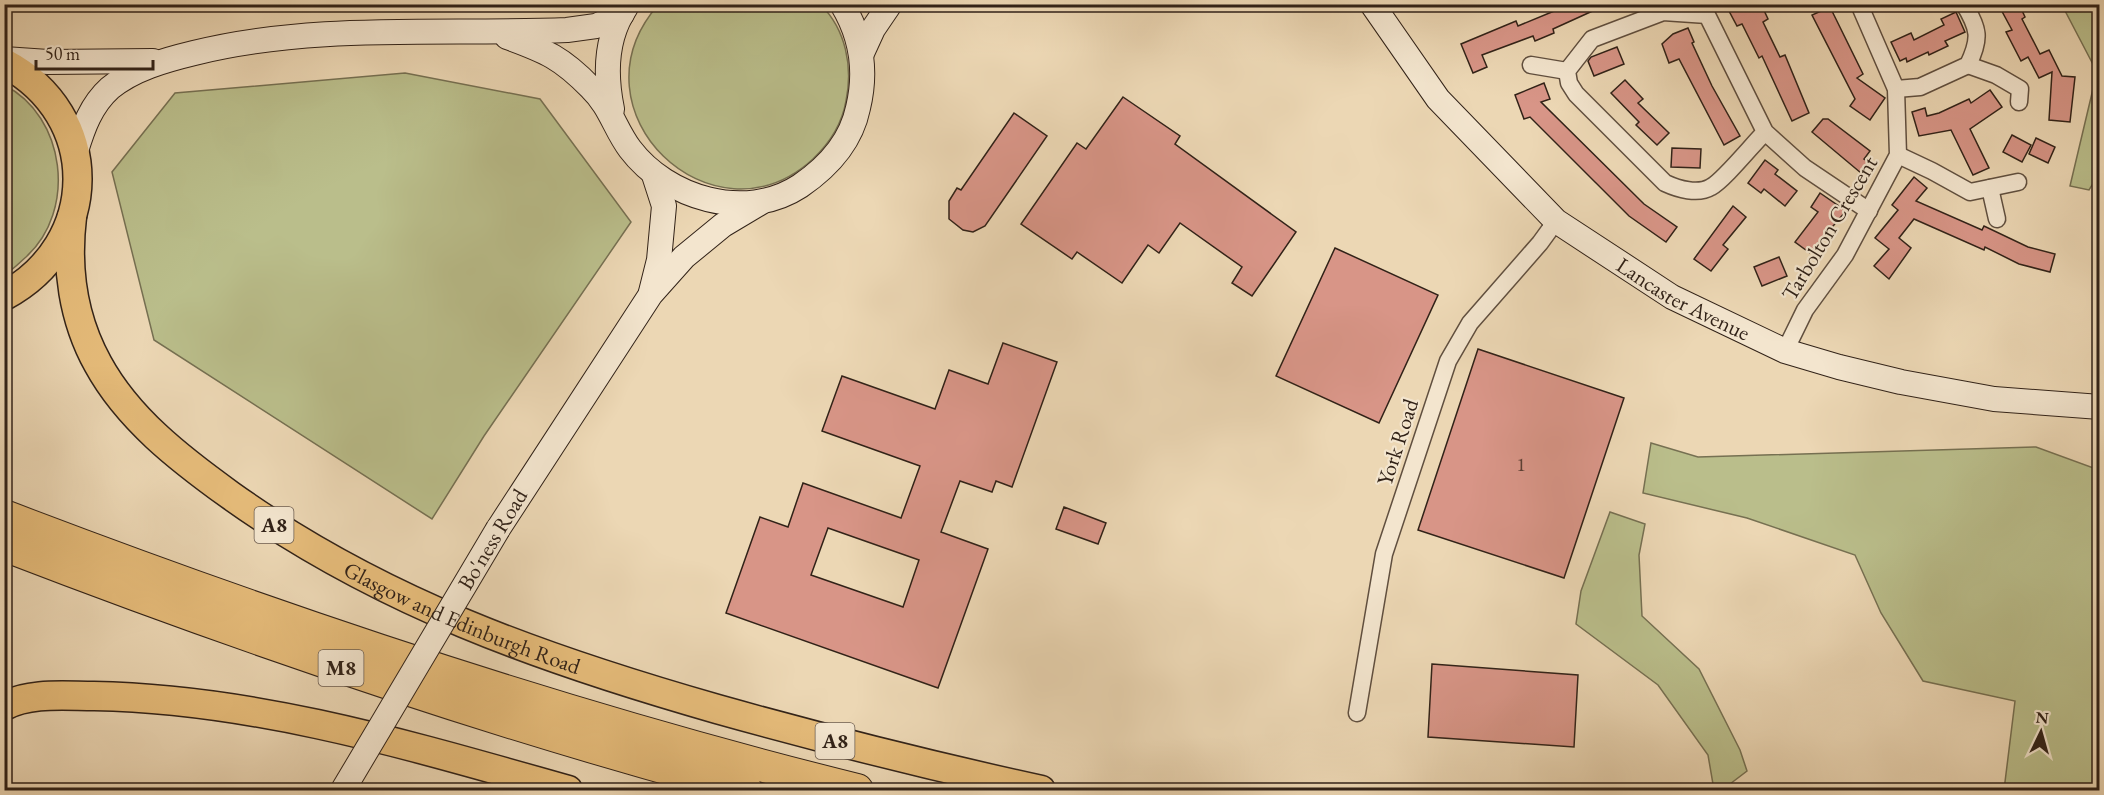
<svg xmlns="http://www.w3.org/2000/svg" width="2104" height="795" font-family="'EB Garamond',serif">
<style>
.green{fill:#babe8b;stroke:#767052;stroke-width:1.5}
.building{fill:#d89587;stroke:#312218;stroke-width:1.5;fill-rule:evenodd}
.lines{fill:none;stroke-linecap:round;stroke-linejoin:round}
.minor-casing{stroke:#604f3f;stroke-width:19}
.secondary-casing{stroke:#312218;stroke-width:26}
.trunk-casing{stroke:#312218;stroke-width:31}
.motorway-casing{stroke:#312218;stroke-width:34}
.minor{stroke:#f3e5ce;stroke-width:16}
.secondary{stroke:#f3e5ce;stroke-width:24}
.trunk{stroke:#e6bc7a;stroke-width:28}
.motorway{stroke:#e6bc7a;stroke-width:32}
.secondary-bridge-casing{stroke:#312218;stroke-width:26;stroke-linecap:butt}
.secondary-bridge{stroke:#f3e5ce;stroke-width:24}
.labels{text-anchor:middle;stroke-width:4.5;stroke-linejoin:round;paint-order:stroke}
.number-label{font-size:20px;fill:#5b3f34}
.shield{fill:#f3e5ce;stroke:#6b5c4f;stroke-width:1.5}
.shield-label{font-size:21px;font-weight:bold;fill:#312218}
.street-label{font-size:22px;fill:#312218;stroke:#f3e5ce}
</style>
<rect width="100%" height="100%" fill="#ecd7b4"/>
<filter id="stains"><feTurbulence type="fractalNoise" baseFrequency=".00333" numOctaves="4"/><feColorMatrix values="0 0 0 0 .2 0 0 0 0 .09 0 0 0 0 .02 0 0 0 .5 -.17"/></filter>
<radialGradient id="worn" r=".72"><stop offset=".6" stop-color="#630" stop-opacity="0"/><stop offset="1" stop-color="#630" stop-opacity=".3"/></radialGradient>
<!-- green -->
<g class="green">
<path d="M658 5H821C846 30 853 67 846 101 842 124 830 143 813 159 713 251 566 111 658 5Z"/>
<polygon points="2062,5 2099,5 2099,174 2089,190 2070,186 2097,72"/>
<polygon points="405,73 540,99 631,222 484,436 432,519 154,340 112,172 175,93"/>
<path d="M4 85C66 116 77 211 26 257 19 263 13 270 5 274Z"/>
<polygon points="1651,443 1698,457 2036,447 2099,470 2099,790 2004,790 2015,701 1923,681 1881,613 1855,555 1747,518 1643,493"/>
<polygon points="1610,512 1645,524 1639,555 1642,616 1699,669 1740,750 1747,771 1722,790 1714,790 1708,755 1658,685 1576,624 1581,591"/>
</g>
<!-- building -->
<g class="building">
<polygon points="1557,4 1608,4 1553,29 1554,33 1535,41 1533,36 1482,55 1487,67 1473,73 1461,44 1516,21 1518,26 1559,9"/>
<polygon points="1741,4 1761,4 1768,19 1763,22 1780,57 1785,55 1809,113 1792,121 1762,56 1759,58 1742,24 1737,26 1729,11"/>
<polygon points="1998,4 2019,4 2025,17 2022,19 2040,54 2049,50 2062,76 2075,77 2070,122 2049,120 2052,72 2039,78 2028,57 2021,61 2006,32 2012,30"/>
<polygon points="1830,7 1863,74 1857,78 1885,98 1870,120 1850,106 1855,99 1812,15"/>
<polygon points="1956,12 1965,32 1945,41 1948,46 1929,55 1928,52 1907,62 1906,58 1900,61 1891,42 1911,33 1914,40 1944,25 1941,19"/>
<polygon points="1688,28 1694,42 1692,43 1712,86 1740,136 1724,145 1679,59 1669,63 1662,44 1673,34"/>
<polygon points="1617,47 1624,64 1594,76 1588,61 1591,57"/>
<polygon points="1625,80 1643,99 1638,103 1669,133 1657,145 1636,125 1639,122 1611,93"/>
<polygon points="1544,83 1550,99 1541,102 1644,204 1677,227 1666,242 1629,216 1530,117 1524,119 1515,95"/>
<polygon points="1990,90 2002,107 1970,129 1989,168 1973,175 1951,130 1919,136 1912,112 1925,108 1927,116 1939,113 1969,99 1971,103"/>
<polygon points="1123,97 1180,136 1175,144 1296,232 1252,296 1232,283 1242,267 1180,223 1159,253 1148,245 1122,283 1077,252 1072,259 1021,224 1077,143 1086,149"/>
<polygon points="1014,113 1047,136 985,226 973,232 963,230 949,219 949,201 957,188 961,190"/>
<polygon points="1823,119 1828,119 1870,151 1864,159 1869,162 1861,173 1812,132"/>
<polygon points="2012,135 2031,145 2022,162 2003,152"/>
<polygon points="2036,138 2055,147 2048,163 2029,154"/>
<polygon points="1672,148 1701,149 1700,168 1671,167"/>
<polygon points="1765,160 1778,170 1775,174 1797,191 1785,206 1764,189 1761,193 1748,183"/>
<polygon points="1914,177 1927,188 1916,201 1982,230 1984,226 2028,247 2055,254 2050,272 2019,264 1985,247 1984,250 1914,219 1899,238 1911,248 1889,279 1874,266 1889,249 1875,238 1898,210 1892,205"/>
<polygon points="1820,193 1846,211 1810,253 1795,242 1818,212 1811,207"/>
<polygon points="1733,206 1746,217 1723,245 1728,249 1711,271 1694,259"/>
<polygon points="1335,248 1438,295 1379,423 1276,376"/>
<polygon points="1779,257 1787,276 1762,286 1754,267"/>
<path d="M1003 343 1057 362 1012 487 996 481 992 492 960 481 941 532 988 549 938 688 726 613 760 517 788 527 803 483 901 518 920 466 822 431 842 376 935 409 949 370 988 384ZM828 528 919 560 903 607 811 575Z"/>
<polygon points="1478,349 1624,398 1564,578 1418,530"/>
<polygon points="1064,507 1106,523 1098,544 1056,529"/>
<polygon points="1432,664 1578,675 1574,747 1428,737"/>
</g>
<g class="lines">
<defs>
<g id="minor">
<polyline points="1531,65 1567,71"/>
<polyline points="1968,65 1996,75 2020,89 2019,102"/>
<path d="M1896 89 1920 87 1968 65C1981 38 1979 29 1964 4"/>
<path d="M1765 132C1753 144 1723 181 1711 187 1698 195 1678 189 1665 183L1576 94 1569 83 1567 71 1592 39 1663 12 1707 15 1765 132 1805 168 1869 211"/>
<polyline points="1898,155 1932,171 1970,192 2018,182"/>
<polyline points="1990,188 1997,219"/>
<polyline points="1785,351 1805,310 1845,255 1898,155 1896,89 1859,4"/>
<polyline points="1357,713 1384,554 1448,361 1470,323 1540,243 1556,221"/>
</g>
<g id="secondary">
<path id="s1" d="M1372 4 1438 99 1556 221 1672 297 1785 351 1839 367 1901 382 1994 399 2100 407"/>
<path d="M507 37C546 51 562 58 591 88 610 106 615 129 630 149 667 198 745 222 800 186 828 167 851 142 858 108 867 71 862 37 842 4"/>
<polyline points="862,53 873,29 890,4"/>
<polyline points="4,59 48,62 153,61"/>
<path d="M612 109C605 75 605 38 626 7"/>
<path d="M76 151C83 128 91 105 110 88 133 69 165 60 194 53 315 23 443 35 567 30L596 26 622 14"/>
<polyline points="651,292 659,260 664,206 654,175"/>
<polyline points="498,529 651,294 684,257 723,225 760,203"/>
</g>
<g id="trunk">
<path d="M4 63C103 115 101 244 4 296"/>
<path id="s2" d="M72 217C66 267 73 319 98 364 128 419 180 459 230 495 380 602 542 659 717 709 824 739 932 766 1041 790"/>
<path d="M4 706C30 692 65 696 94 696 257 699 412 746 568 790"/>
</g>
<g id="motorway">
<path d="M4 516C284 623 567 718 857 790"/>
<path d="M4 545C248 639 494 723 746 790"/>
</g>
</defs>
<!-- minor casing -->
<use href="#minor" class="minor-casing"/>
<!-- secondary casing -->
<use href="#secondary" class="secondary-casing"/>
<!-- trunk casing -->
<use href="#trunk" class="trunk-casing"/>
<!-- motorway casing -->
<use href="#motorway" class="motorway-casing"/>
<!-- minor -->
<use href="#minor" class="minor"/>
<!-- secondary -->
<use href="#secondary" class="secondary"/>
<!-- trunk -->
<use href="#trunk" class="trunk"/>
<!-- motorway -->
<use href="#motorway" class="motorway"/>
<defs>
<polyline id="secondary-bridge" points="343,790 498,529"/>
</defs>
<!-- secondary-bridge casing -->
<use href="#secondary-bridge" class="secondary-bridge-casing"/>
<!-- secondary-bridge -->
<use href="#secondary-bridge" class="secondary-bridge"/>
</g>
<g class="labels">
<!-- number labels -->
<g class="number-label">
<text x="1521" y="471">1</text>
</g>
<!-- shield labels -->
<g class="shield">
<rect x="254.5" y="507" width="39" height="36" rx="4.5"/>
<rect x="318.5" y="650" width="45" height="36" rx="4.5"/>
<rect x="815.5" y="723" width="39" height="36" rx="4.5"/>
</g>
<g class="shield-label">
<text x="274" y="532">A8</text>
<text x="341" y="675">M8</text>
<text x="835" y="748">A8</text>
</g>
<!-- street labels -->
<g class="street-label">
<text transform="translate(1829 228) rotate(-59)" y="8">Tarbolton Crescent</text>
<text dy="8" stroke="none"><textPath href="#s1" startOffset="435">Lancaster Avenue</textPath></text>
<text transform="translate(1397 442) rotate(-72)" y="8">York Road</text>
<text transform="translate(492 539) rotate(-59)" y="8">Bo'ness Road</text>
<text dy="8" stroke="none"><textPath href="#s2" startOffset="603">Glasgow and Edinburgh Road</textPath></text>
</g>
</g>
<!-- margin -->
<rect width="2104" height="795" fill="none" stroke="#ecd7b4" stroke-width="24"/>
<rect x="6" y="6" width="2092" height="783" fill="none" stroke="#312218" stroke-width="3"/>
<rect x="12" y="12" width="2080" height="771" fill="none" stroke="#312218" stroke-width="1.5"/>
<!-- north arrow -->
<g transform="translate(2041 732) rotate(5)" stroke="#f3e5ce" stroke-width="4.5" paint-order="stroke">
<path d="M0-4.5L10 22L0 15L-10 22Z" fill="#312218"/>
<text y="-9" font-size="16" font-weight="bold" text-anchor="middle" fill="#312218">N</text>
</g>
<!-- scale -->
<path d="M36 60v9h117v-9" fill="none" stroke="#312218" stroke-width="3"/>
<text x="45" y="60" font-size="18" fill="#312218" stroke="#f3e5ce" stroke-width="4.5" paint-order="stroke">50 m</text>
<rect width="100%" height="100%" filter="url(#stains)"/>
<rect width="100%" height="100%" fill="url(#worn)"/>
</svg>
